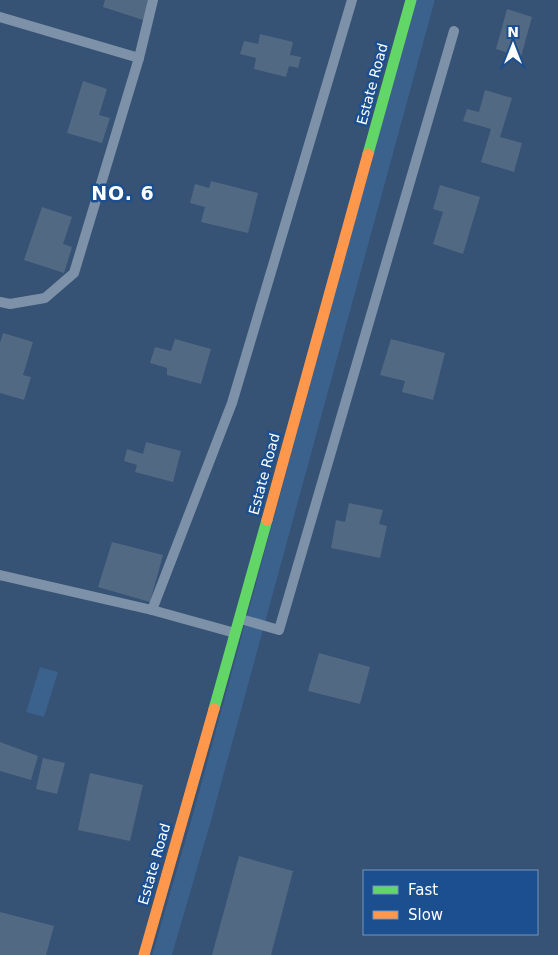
<svg xmlns="http://www.w3.org/2000/svg" width="558" height="955" font-family="'DejaVu Sans',sans-serif">
<style>
.water{fill:#3b618d}
.lines{fill:none;stroke-linecap:round;stroke-linejoin:round}
.canal{stroke:#3b618d;stroke-width:19}
.building{fill:#526984}
.lane{stroke:#7d92a8;stroke-width:10}
.fast{stroke:#63d668;stroke-width:11}
.slow{stroke:#ff974d;stroke-width:11}
.labels{text-anchor:middle;stroke-width:5;stroke-linejoin:round;paint-order:stroke}
.street-label{font-size:14px;fill:#fff;stroke:#1b4f8f}
.district-label{font-size:19px;font-weight:bold;letter-spacing:1px;fill:#fff;stroke:#1b4f8f}
</style>
<rect width="100%" height="100%" fill="#365274"/>
<!-- water -->
<polygon class="water" points="40,667 58,672 44,717 26,712"/>
<g class="lines">
<!-- canal -->
<polyline class="canal" points="162,955 201,821 425,0"/>
</g>
<!-- building -->
<g class="building">
<polygon points="105,0 150,0 143,20 103,7"/>
<polygon points="507,9 532,17 521,57 496,49"/>
<polygon points="260,34 293,42 290,55 301,57 298,68 289,66 286,77 254,69 256,58 240,54 244,41 258,44"/>
<polygon points="83,81 107,89 99,115 110,118 102,143 67,133"/>
<polygon points="485,90 512,98 500,137 522,143 514,172 481,162 491,129 463,121 467,109 479,112"/>
<polygon points="211,181 258,193 248,233 201,222 205,207 190,203 195,184 209,188"/>
<polygon points="440,185 480,197 463,254 433,244 443,212 433,209"/>
<polygon points="42,207 72,217 63,244 72,247 64,273 24,260"/>
<polygon points="3,333 33,342 23,375 31,377 24,400 0,393 0,343"/>
<polygon points="175,339 211,349 201,384 167,375 167,368 150,363 155,347 171,351"/>
<polygon points="391,339 445,353 433,400 402,392 405,381 380,375"/>
<polygon points="146,442 181,451 173,482 135,472 137,465 124,461 127,449 143,454"/>
<polygon points="349,503 383,510 379,524 387,526 380,558 331,548 336,520 345,522"/>
<polygon points="112,542 163,555 150,602 98,587"/>
<polygon points="319,653 370,667 360,704 308,691"/>
<polygon points="0,742 38,756 31,780 0,771"/>
<polygon points="43,758 65,763 57,794 36,789"/>
<polygon points="90,773 143,785 130,841 78,830"/>
<polygon points="239,856 293,871 271,955 212,955"/>
<polygon points="0,912 54,926 46,955 0,955"/>
</g>
<g class="lines">
<!-- lane -->
<g class="lane">
<polyline points="0,17 139,58"/>
<polyline points="0,302 10,304 45,298 74,273 139,58 153,0"/>
<polyline points="0,575 152,610 235,633"/>
<polyline points="152,610 232,403 352,0"/>
<polyline points="241,619 279,630 454,31"/>
</g>
<!-- fast -->
<g class="fast">
<polyline points="368,154 411,0"/>
<polyline points="214,709 267,520"/>
</g>
<!-- slow -->
<g class="slow">
<polyline points="267,520 368,154"/>
<polyline points="144,955 214,709"/>
</g>
</g>
<g class="labels">
<!-- street labels -->
<g class="street-label">
<text transform="translate(372 84) rotate(-75)" y="5">Estate Road</text>
<text transform="translate(264 474) rotate(-75)" y="5">Estate Road</text>
<text transform="translate(154 864) rotate(-74)" y="5">Estate Road</text>
</g>
<!-- district labels -->
<g class="district-label">
<text x="123" y="200">NO. 6</text>
</g>
</g>
<!-- legend -->
<rect x="363" y="870" width="175" height="65" fill="#1b4f8f" stroke="#7695bc"/>
<rect x="373" y="886" width="25" height="8" fill="#63d668" stroke="#7695bc"/>
<text x="408" y="895" font-size="15" fill="#ffffff">Fast</text>
<rect x="373" y="911" width="25" height="8" fill="#ff974d" stroke="#7695bc"/>
<text x="408" y="920" font-size="15" fill="#ffffff">Slow</text>
<!-- north arrow -->
<g transform="translate(513 45)" stroke="#1b4f8f" stroke-width="4" paint-order="stroke">
<path d="M0-4L9 19L0 12L-9 19Z" fill="#ffffff"/>
<text y="-8" font-size="14" font-weight="bold" text-anchor="middle" fill="#ffffff">N</text>
</g>
</svg>
